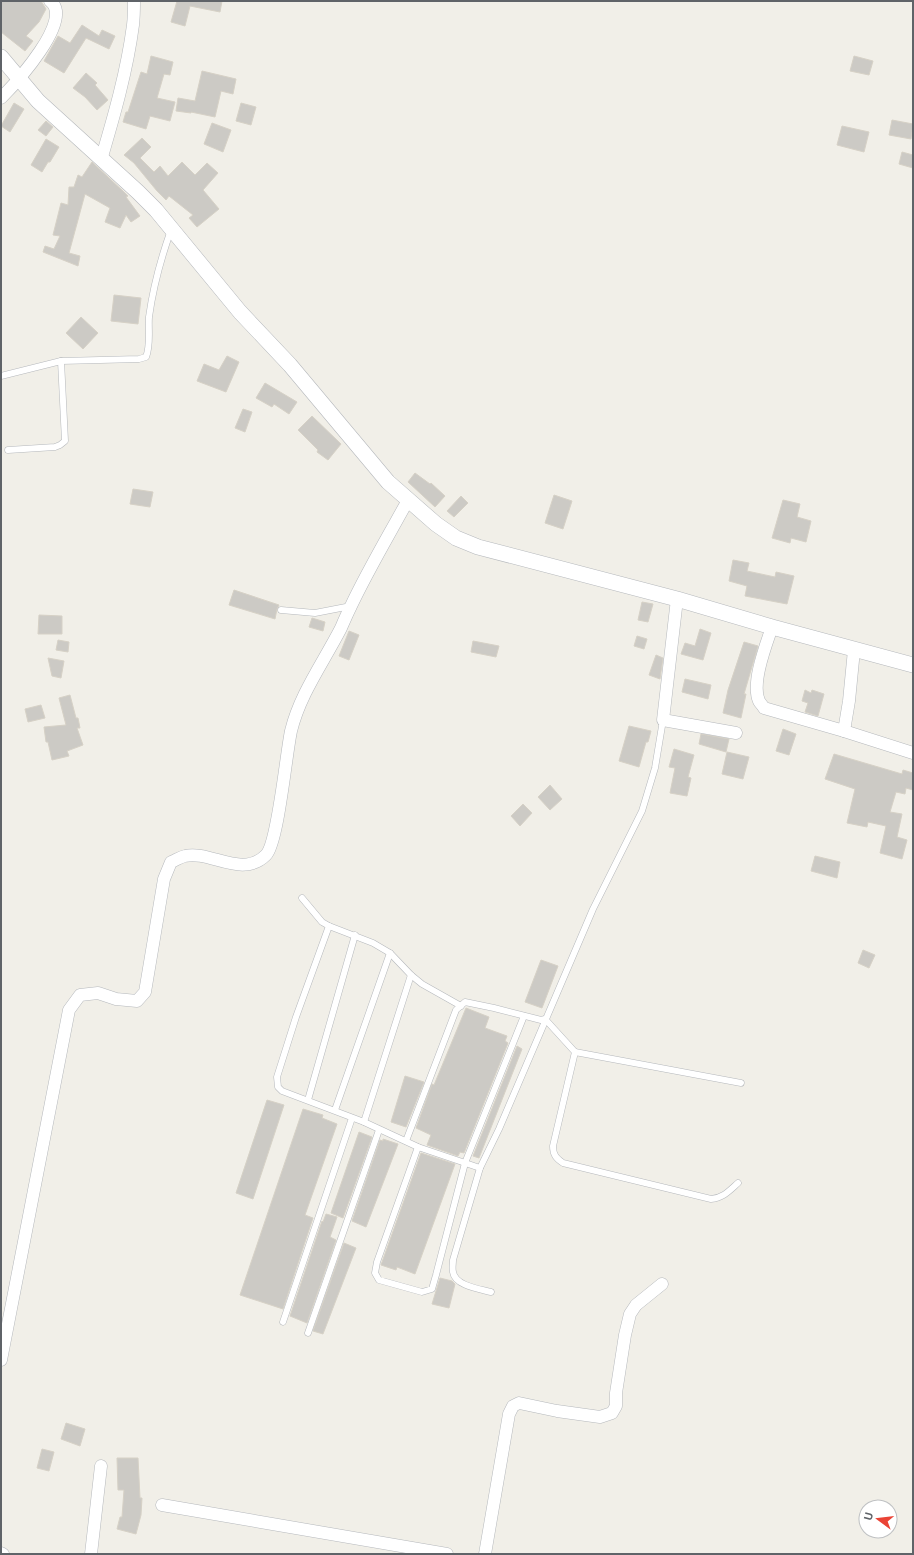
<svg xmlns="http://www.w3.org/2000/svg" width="914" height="1555" font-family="'Public Sans',sans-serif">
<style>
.building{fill:#cccac5;stroke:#d6d1c6}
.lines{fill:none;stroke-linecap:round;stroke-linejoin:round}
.service-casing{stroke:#b5b8bc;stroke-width:7}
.minor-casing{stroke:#b5b8bc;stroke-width:13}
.tertiary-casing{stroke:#b5b8bc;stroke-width:16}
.service{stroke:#fff;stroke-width:6}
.minor{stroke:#fff;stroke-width:12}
.tertiary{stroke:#fff;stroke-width:15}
</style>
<rect width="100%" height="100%" fill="#f1efe8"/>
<!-- building -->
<g class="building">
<polygon points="1,1 41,1 46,9 39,22 26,36 33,41 25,51 1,32"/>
<polygon points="177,1 222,1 220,12 190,6 185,26 171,22"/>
<polygon points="82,25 99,36 102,30 115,36 109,49 86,38 64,73 44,61 58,36 70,43"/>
<polygon points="151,56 173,62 170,75 164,74 157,98 175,102 170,121 150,116 146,129 123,122 126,112 128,112 141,72 147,74"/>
<polygon points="854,56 873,61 869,75 850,71"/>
<polygon points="202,71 236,79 233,94 221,91 215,117 191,112 191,113 176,111 178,98 195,101"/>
<polygon points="86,73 97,83 95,85 108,100 97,110 85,97 73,88"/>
<polygon points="14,103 24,109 10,132 1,126"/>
<polygon points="241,103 256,107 251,125 236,121"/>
<polygon points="892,120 913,124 911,139 889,135"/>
<polygon points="46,121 53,127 46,136 38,130"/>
<polygon points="212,123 231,130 223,152 204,144"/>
<polygon points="842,126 869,132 864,152 837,145"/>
<polygon points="142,138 151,147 140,158 154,172 160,166 168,176 182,162 195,175 207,163 218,173 203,190 219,209 197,227 189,218 193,215 169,196 166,200 157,191 134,163 124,155"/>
<polygon points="46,139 59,147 50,162 48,162 42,172 31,165"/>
<polygon points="902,152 913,155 913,168 899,164"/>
<polygon points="92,162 124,192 128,196 126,197 140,216 131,222 126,215 120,228 105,222 110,208 85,194 69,253 80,256 78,266 43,252 45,246 54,249 60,236 53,235 61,203 68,205 69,187 74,187 78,175 82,177"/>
<polygon points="114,295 141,298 138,324 111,321"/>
<polygon points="81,317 98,333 83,349 66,333"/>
<polygon points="227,356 239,362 226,392 197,381 204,364 219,370"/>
<polygon points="265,383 297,402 289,414 274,404 272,407 256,398"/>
<polygon points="243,409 252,412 245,432 235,428"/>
<polygon points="312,416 341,444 328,460 317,452 318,450 298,430"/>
<polygon points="415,473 430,484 431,483 445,496 435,507 408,482"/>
<polygon points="133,489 153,492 150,507 130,504"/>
<polygon points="554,495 572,501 563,529 545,523"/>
<polygon points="461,496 468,503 454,517 447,511"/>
<polygon points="783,500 800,504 797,517 811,521 806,542 791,538 790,543 772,538"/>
<polygon points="733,560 749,563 747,571 775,577 776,572 794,576 787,604 745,596 747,586 729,581"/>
<polygon points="234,590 279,605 277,609 275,619 229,605"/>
<polygon points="642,602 653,604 648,622 638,620"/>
<polygon points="39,615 62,616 62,634 38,634"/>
<polygon points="312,618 325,622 323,631 309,627"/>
<polygon points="700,629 711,633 703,660 681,654 685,643 695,646"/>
<polygon points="349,631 359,635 349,660 339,656"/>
<polygon points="637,636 647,639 644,649 634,646"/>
<polygon points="58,640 69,642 68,652 56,650"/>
<polygon points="473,641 499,646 496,657 471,652"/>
<polygon points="744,642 758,646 744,694 746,694 741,718 723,713 728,690"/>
<polygon points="656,655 663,658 660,679 649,675"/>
<polygon points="48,658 64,661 61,678 52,676"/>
<polygon points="685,679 711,685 708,699 682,692"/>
<polygon points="805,690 811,693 812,690 824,694 818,716 805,712 808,703 802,701"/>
<polygon points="70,695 76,718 78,718 80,728 77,728 83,745 67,751 69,756 52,760 48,742 46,742 44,727 66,725 59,698"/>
<polygon points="41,705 45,718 28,722 25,709"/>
<polygon points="629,726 651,731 648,742 646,742 639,767 619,761"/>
<polygon points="783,729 796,734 789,755 776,751"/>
<polygon points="701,734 729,739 726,752 699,744"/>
<polygon points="674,749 694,755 688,777 691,778 687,796 670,793 675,768 669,767"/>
<polygon points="727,752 749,757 743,779 722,774"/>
<polygon points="834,754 902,774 903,770 913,773 913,790 906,788 905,794 896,792 890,812 902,814 897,837 907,840 902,859 880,853 886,826 868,822 867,827 847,823 855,789 825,779"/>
<polygon points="550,785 562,799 550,810 538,797"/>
<polygon points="523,804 532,813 520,826 511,816"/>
<polygon points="815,856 840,862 837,878 811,871"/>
<polygon points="863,950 875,955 869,968 858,963"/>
<polygon points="541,960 558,966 542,1008 525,1002"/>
<polygon points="466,1008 489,1017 485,1028 507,1036 505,1041 508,1043 464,1153 460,1152 458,1156 427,1145 431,1135 416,1128 432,1084 434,1085"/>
<polygon points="517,1046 522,1049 479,1158 473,1156"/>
<polygon points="405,1076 424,1082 406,1127 391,1122"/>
<polygon points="267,1100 284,1105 253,1199 236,1193"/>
<polygon points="303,1109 323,1115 322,1118 337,1124 305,1215 313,1218 283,1309 240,1295"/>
<polygon points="359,1132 372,1137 343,1218 331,1213"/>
<polygon points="383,1139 398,1144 366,1227 352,1221 380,1140 383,1141"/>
<polygon points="421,1153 455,1164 415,1274 397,1267 396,1270 381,1265"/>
<polygon points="326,1214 337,1217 330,1237 336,1240 307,1323 290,1316 322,1221 323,1222"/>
<polygon points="344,1243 356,1248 323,1334 313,1331"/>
<polygon points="440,1278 452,1281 455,1284 449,1308 432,1304"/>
<polygon points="66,1423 85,1429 80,1446 61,1439"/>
<polygon points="42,1449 54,1452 49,1471 37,1468"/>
<polygon points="117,1458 138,1458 140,1498 142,1498 141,1515 136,1534 117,1529 120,1517 122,1517 124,1490 118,1490"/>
</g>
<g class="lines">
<defs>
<g id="service">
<path d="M1 376 61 361 139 359 146 357C151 345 148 329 149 317 153 288 161 258 171 230"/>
<polyline points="8,450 55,447 60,445 65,441 61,361"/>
<polyline points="281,610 315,613 351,606"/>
<polyline points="302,898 322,922 329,926 373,943 390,953 411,975 422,984 461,1006"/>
<polyline points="329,926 296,1017 277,1077 278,1087 282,1091 364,1122 418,1147 480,1168"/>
<polyline points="575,1052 741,1083"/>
<polyline points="308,1100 355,935"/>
<polyline points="335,1110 390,953"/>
<polyline points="364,1122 411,975"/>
<path d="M406 1141 456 1010 465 1002 494 1008 541 1020 545 1019 575 1052 553 1146C553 1155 556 1158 563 1163L711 1199C723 1198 729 1191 738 1183"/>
<polyline points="418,1147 377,1262 375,1273 379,1280 422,1292 432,1289 436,1275 465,1163 524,1016"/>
<path d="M491 1292C480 1289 455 1286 453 1272 452 1268 453 1264 453 1260L480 1168 499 1129 593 909 642 811 655 768 663 720"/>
<polyline points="283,1322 352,1118"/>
<polyline points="308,1333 379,1130"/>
</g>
<g id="minor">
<path d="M1 98C15 84 75 19 50 1"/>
<path d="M101 160C114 116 127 71 133 25 134 17 134 9 134 1"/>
<polyline points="677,599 663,720 736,733"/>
<path d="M772 627C766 645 751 683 759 701 760 703 763 706 764 708L844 731 849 701 854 650"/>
<polyline points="844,731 913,753"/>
<path d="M1 1360 69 1010 80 995 98 993 116 999 137 1001 145 992 164 879 171 862C176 860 180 857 185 856 210 850 242 879 266 855 278 843 286 754 291 731 300 694 323 663 341 628 344 621 347 614 351 606 368 570 389 535 408 500"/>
<polyline points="162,1505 447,1554"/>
<polyline points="1,1553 3,1554"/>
<polyline points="91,1554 101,1466"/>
<polyline points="485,1554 509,1414 513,1406 519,1403 557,1411 600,1417 612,1413 616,1406 616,1393 625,1335 630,1314 636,1305 662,1284"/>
</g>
<polyline id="tertiary" points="1,57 38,101 138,192 156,210 240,312 290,365 388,482 436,524 456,538 478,547 677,599 772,627 913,665"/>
</defs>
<!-- service casing -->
<use href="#service" class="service-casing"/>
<!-- minor casing -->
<use href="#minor" class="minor-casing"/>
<!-- tertiary casing -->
<use href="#tertiary" class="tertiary-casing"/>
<!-- service -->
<use href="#service" class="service"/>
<!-- minor -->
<use href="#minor" class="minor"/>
<!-- tertiary -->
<use href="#tertiary" class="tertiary"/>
</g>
<!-- border -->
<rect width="914" height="1555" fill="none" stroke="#5f6368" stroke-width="4"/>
<!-- north arrow -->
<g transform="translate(878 1519) rotate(285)"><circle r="19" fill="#ffffff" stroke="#bfc1c3"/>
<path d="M0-3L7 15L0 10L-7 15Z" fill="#ea4335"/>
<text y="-6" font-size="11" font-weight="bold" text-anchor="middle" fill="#5f6368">U</text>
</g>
</svg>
